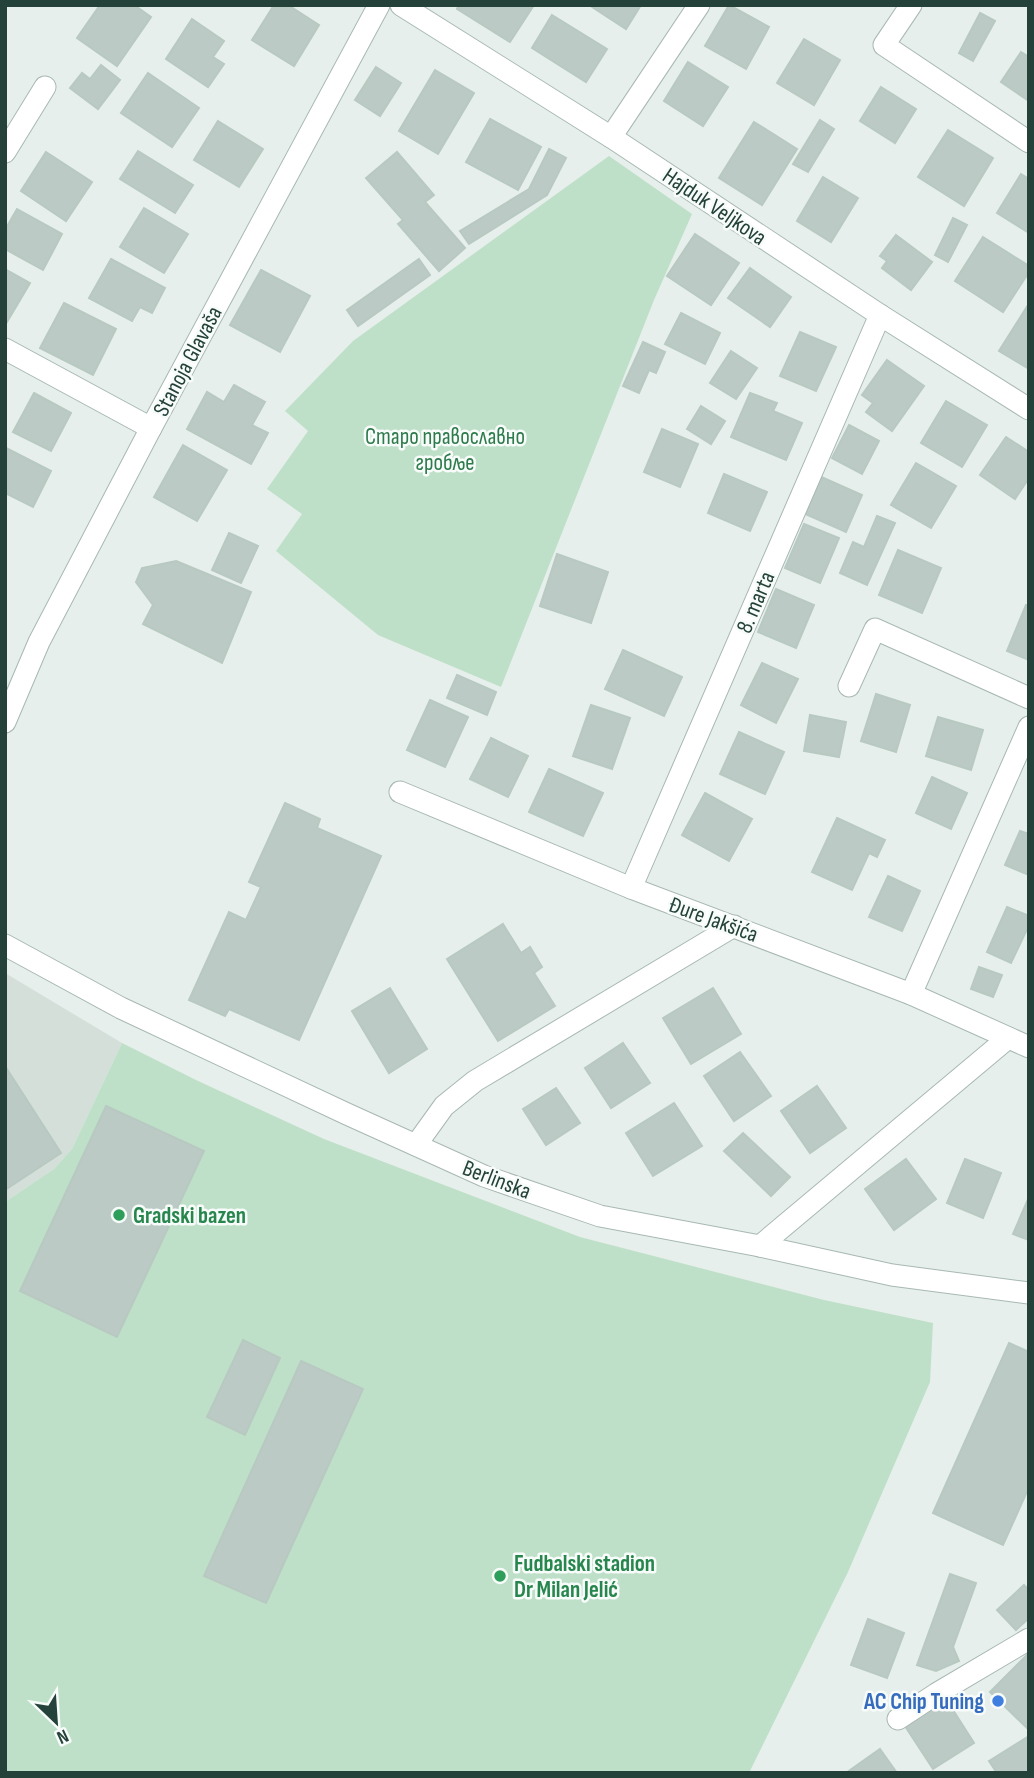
<svg xmlns="http://www.w3.org/2000/svg" width="1034" height="1778" font-family="'Sofia Sans Condensed',sans-serif">
<style>
.built{fill:#d4dfda}
.green{fill:#bfe0c8}
.building{fill:#bbcac4;stroke:#b8c9c2;stroke-width:2}
.lines{fill:none;stroke-linecap:round;stroke-linejoin:round}
.street-casing{stroke:#a8b8b2;stroke-width:23}
.street{stroke:#fff;stroke-width:21}
.leisure-dot{fill:#2e9e5b;stroke:#f7fbf9;stroke-width:2.5}
.shop-dot{fill:#3f7fe0;stroke:#f7fbf9;stroke-width:2.5}
.labels{text-anchor:middle;stroke-width:5;stroke-linejoin:round;paint-order:stroke}
.street-label{font-size:23px;fill:#24423a;stroke:#f7fbf9}
.park-label{font-size:23px;fill:#2d7a4b;stroke:#f7fbf9}
.leisure-label{font-size:23px;font-weight:bold;fill:#27864d;stroke:#f7fbf9;text-anchor:start}
.shop-label{font-size:23px;font-weight:bold;fill:#366cbe;stroke:#f7fbf9;text-anchor:end}
</style>
<rect width="100%" height="100%" fill="#e6efeb"/>
<!-- built -->
<polygon class="built" points="5,973 122,1043 72,1149 54,1169 5,1202"/>
<!-- green -->
<g class="green">
<polygon points="609,156 692,214 654,300 501,687 378,635 276,551 302,514 267,489 308,431 285,411 353,341"/>
<polygon points="122,1043 196,1080 324,1139 580,1237 824,1300 933,1323 930,1382 848,1572 749,1773 5,1773 5,1202 54,1169 72,1149"/>
</g>
<!-- building -->
<g class="building">
<polygon points="100,5 134,5 151,17 117,66 77,38"/>
<polygon points="274,5 288,5 319,25 294,66 252,40"/>
<polygon points="459,5 534,5 510,42 457,9"/>
<polygon points="593,5 641,5 626,29 592,7"/>
<polygon points="729,5 769,27 746,69 705,46"/>
<polygon points="980,13 995,21 973,61 959,53"/>
<polygon points="552,15 607,49 586,82 532,48"/>
<polygon points="192,19 224,41 213,57 224,64 208,87 166,59"/>
<polygon points="804,39 840,60 814,105 777,83"/>
<polygon points="1021,52 1029,57 1029,101 1001,82"/>
<polygon points="688,62 728,87 703,126 664,101"/>
<polygon points="101,65 120,80 98,109 70,88 82,73 90,79"/>
<polygon points="376,67 401,83 380,116 355,100"/>
<polygon points="435,70 474,93 438,154 399,131"/>
<polygon points="148,73 199,108 172,147 121,113"/>
<polygon points="881,87 916,109 895,143 860,121"/>
<polygon points="490,119 541,147 518,190 466,162"/>
<polygon points="820,120 834,129 808,172 793,164"/>
<polygon points="218,121 263,149 239,187 194,160"/>
<polygon points="754,122 797,149 762,205 719,178"/>
<polygon points="948,130 993,158 964,206 918,177"/>
<polygon points="549,149 566,158 547,195 469,244 460,231 529,189"/>
<polygon points="138,151 193,185 175,213 120,179"/>
<polygon points="46,152 92,182 66,221 21,191"/>
<polygon points="397,152 434,195 425,202 465,248 439,271 398,224 403,220 366,178"/>
<polygon points="1021,174 1029,179 1029,233 997,213"/>
<polygon points="823,177 858,198 831,242 797,221"/>
<polygon points="144,208 188,234 164,273 120,247"/>
<polygon points="17,209 62,234 43,270 5,249 5,230"/>
<polygon points="953,218 967,225 948,262 935,255"/>
<polygon points="695,234 739,263 711,305 667,276"/>
<polygon points="896,235 932,262 911,290 882,268 887,261 880,256"/>
<polygon points="983,237 1029,266 1029,272 1003,312 955,281"/>
<polygon points="111,259 165,288 152,313 140,307 132,321 89,298"/>
<polygon points="419,259 430,275 358,326 347,310"/>
<polygon points="750,268 791,297 770,327 728,298"/>
<polygon points="5,269 30,283 7,322 5,321"/>
<polygon points="261,270 310,296 280,352 230,325"/>
<polygon points="64,303 116,329 93,375 40,348"/>
<polygon points="1028,305 1029,305 1029,369 999,351"/>
<polygon points="681,313 720,333 705,364 665,344"/>
<polygon points="800,332 836,347 816,391 780,376"/>
<polygon points="643,342 665,352 656,373 649,370 639,393 623,386"/>
<polygon points="731,351 757,368 736,399 710,383"/>
<polygon points="887,360 924,386 892,431 866,412 873,403 862,395"/>
<polygon points="234,385 265,402 252,425 268,433 251,464 187,429 207,392 224,402"/>
<polygon points="34,393 71,413 51,451 13,432"/>
<polygon points="750,393 777,403 773,411 802,423 786,460 731,437"/>
<polygon points="946,401 987,425 962,467 921,443"/>
<polygon points="701,406 725,421 711,444 687,429"/>
<polygon points="849,425 879,441 862,474 832,458"/>
<polygon points="662,429 698,444 680,487 644,472"/>
<polygon points="1006,437 1029,452 1029,478 1015,499 980,475"/>
<polygon points="183,445 227,470 197,521 154,497"/>
<polygon points="6,448 51,471 33,507 5,493"/>
<polygon points="916,463 956,486 931,528 891,505"/>
<polygon points="724,474 767,492 750,531 708,513"/>
<polygon points="819,476 862,495 846,532 803,513"/>
<polygon points="877,516 895,523 867,585 840,573 853,542 864,547"/>
<polygon points="804,524 839,538 820,583 785,568"/>
<polygon points="229,533 258,546 241,583 212,570"/>
<polygon points="898,550 941,568 922,613 879,595"/>
<polygon points="557,554 608,572 591,623 540,606"/>
<polygon points="176,561 251,592 222,663 143,624 153,605 136,582 142,568"/>
<polygon points="776,589 814,605 796,648 758,632"/>
<polygon points="1026,605 1029,606 1029,660 1007,651"/>
<polygon points="623,650 682,677 664,716 605,689"/>
<polygon points="762,663 798,679 776,723 741,705"/>
<polygon points="457,675 496,692 487,715 447,698"/>
<polygon points="876,694 910,705 896,752 861,741"/>
<polygon points="430,700 468,717 445,767 407,750"/>
<polygon points="591,705 630,718 612,769 573,756"/>
<polygon points="810,715 846,722 839,757 804,751"/>
<polygon points="938,717 983,730 971,770 926,756"/>
<polygon points="739,732 784,752 765,794 720,774"/>
<polygon points="491,738 528,756 508,797 470,779"/>
<polygon points="549,769 603,793 583,836 529,812"/>
<polygon points="932,777 967,793 951,829 916,813"/>
<polygon points="705,793 752,819 729,861 682,835"/>
<polygon points="285,803 320,819 317,828 381,856 299,1040 229,1009 225,1016 189,1000 229,912 246,920 261,887 249,882"/>
<polygon points="837,818 885,840 877,857 869,853 852,890 812,872"/>
<polygon points="1020,831 1029,834 1029,875 1005,865"/>
<polygon points="888,876 920,891 902,931 869,917"/>
<polygon points="1007,907 1029,916 1029,925 1011,963 987,952"/>
<polygon points="503,924 521,953 530,947 542,967 534,973 555,1006 498,1041 447,959"/>
<polygon points="979,967 1002,975 993,997 971,989"/>
<polygon points="390,988 427,1049 389,1073 352,1011"/>
<polygon points="713,988 741,1034 691,1064 663,1018"/>
<polygon points="623,1043 650,1083 611,1108 585,1068"/>
<polygon points="740,1052 771,1096 734,1121 704,1076"/>
<polygon points="5,1066 61,1153 5,1190"/>
<polygon points="817,1086 846,1128 810,1153 781,1111"/>
<polygon points="556,1088 580,1123 546,1145 523,1109"/>
<polygon points="674,1103 702,1146 653,1176 626,1133"/>
<polygon points="106,1106 204,1151 117,1337 20,1291"/>
<polygon points="743,1133 790,1177 771,1196 724,1151"/>
<polygon points="906,1159 936,1199 894,1230 865,1189"/>
<polygon points="965,1159 1001,1173 983,1218 947,1203"/>
<polygon points="1029,1197 1029,1240 1013,1234"/>
<polygon points="243,1340 280,1358 245,1435 207,1417"/>
<polygon points="1009,1343 1029,1352 1029,1487 1003,1545 933,1513"/>
<polygon points="301,1361 363,1389 266,1603 204,1576"/>
<polygon points="950,1574 976,1583 953,1647 959,1661 936,1671 917,1665"/>
<polygon points="1024,1585 1029,1590 1029,1618 1016,1630 997,1610"/>
<polygon points="868,1619 904,1633 887,1678 851,1665"/>
<polygon points="1029,1653 1029,1727 1027,1728 990,1692"/>
<polygon points="946,1699 974,1743 933,1769 905,1726"/>
<polygon points="1029,1736 1029,1773 997,1773 989,1761"/>
<polygon points="880,1749 897,1773 846,1773"/>
</g>
<g class="lines">
<defs>
<g id="street">
<polyline points="401,5 611,137 880,315 1029,409"/>
<polyline points="911,5 884,45 1029,142"/>
<polyline points="611,137 699,5"/>
<polyline points="5,152 45,87"/>
<polyline points="5,349 151,428"/>
<polyline points="849,686 875,629 1029,698"/>
<polyline points="5,722 39,642 151,428 379,5"/>
<polyline points="400,792 631,888 911,994 1029,1047"/>
<polyline points="631,888 880,315"/>
<polyline points="5,945 121,1008 347,1114 484,1176 600,1216 760,1246 892,1275 1029,1293"/>
<polyline points="911,994 1029,727"/>
<polyline points="416,1145 444,1106 475,1081 734,926"/>
<polyline points="760,1246 1008,1038"/>
<polyline points="898,1719 936,1694 1029,1639"/>
</g>
</defs>
<!-- street casing -->
<use href="#street" class="street-casing"/>
<!-- street -->
<use href="#street" class="street"/>
</g>
<!-- markers -->
<g class="leisure-dot">
<circle cx="119" cy="1215" r="7"/>
<circle cx="500" cy="1576" r="7"/>
</g>
<circle class="shop-dot" cx="998" cy="1701" r="7"/>
<g class="labels">
<!-- street labels -->
<g class="street-label">
<text transform="translate(715 206) rotate(34)" y="8">Hajduk Veljkova</text>
<text transform="translate(187 361) rotate(-62)" y="8">Stanoja Glavaša</text>
<text transform="translate(755 602) rotate(-67)" y="8">8. marta</text>
<text transform="translate(714 919) rotate(20)" y="8">Đure Jakšića</text>
<text transform="translate(497 1179) rotate(21)" y="8">Berlinska</text>
</g>
<!-- park labels -->
<g class="park-label">
<text x="445" y="444">Старо православно<tspan x="445" dy="26">гробље</tspan></text>
</g>
<!-- leisure labels -->
<g class="leisure-label">
<text x="133" y="1223">Gradski bazen</text>
<text x="514" y="1571">Fudbalski stadion<tspan x="514" dy="26">Dr Milan Jelić</tspan></text>
</g>
<!-- shop labels -->
<g class="shop-label">
<text x="984" y="1709">AC Chip Tuning</text>
</g>
</g>
<!-- border -->
<rect width="1034" height="1778" fill="none" stroke="#24423a" stroke-width="14"/>
<!-- north arrow -->
<g transform="translate(56 1722) rotate(155)" stroke="#f7fbf9" stroke-width="5" paint-order="stroke">
<path d="M0-5L12 26L0 18L-12 26Z" fill="#24423a"/>
<text y="-10" font-size="19" font-weight="bold" text-anchor="middle" fill="#24423a">N</text>
</g>
</svg>
